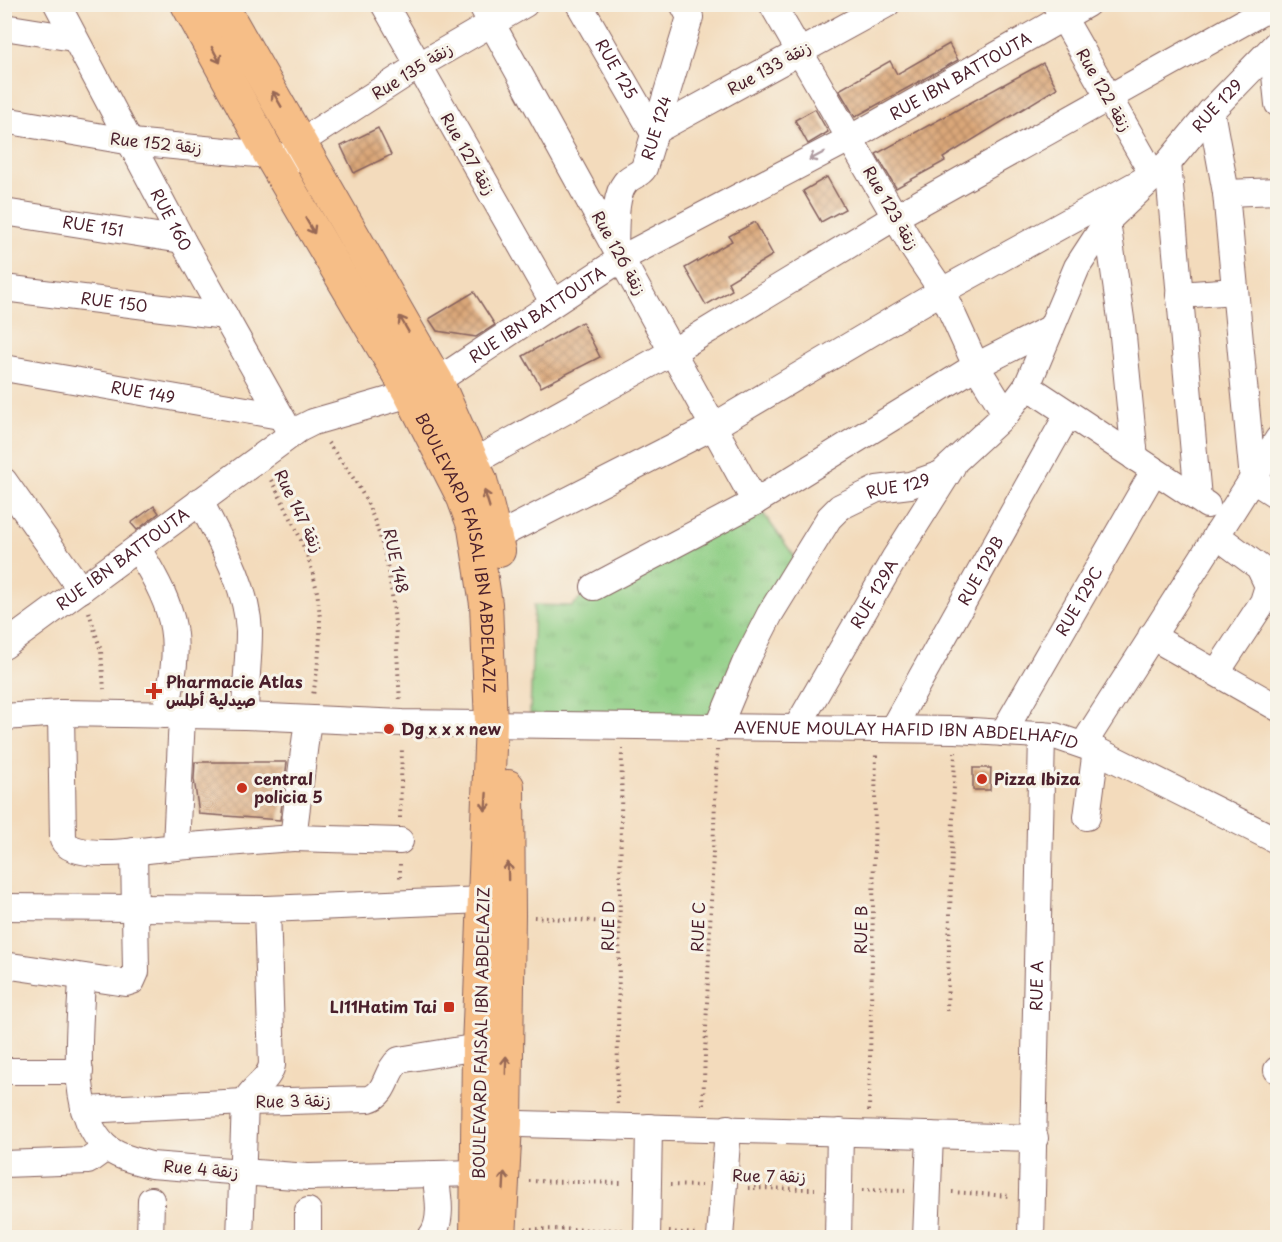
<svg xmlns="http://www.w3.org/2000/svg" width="1282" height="1242" font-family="'Playpen Sans','Playpen Sans Arabic',sans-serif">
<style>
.grass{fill:url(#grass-tufts);stroke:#6c7658;stroke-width:1.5}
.building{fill:url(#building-cross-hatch)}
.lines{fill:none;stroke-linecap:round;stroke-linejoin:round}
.minor-casing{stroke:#85615e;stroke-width:28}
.major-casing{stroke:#85615e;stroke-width:34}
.path{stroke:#85615e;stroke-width:4;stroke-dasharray:1.5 4.5;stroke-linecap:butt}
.minor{stroke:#fff;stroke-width:26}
.major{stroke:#f6be87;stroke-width:32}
.oneway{stroke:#976754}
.oneway2{stroke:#ae9aa0}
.poi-dot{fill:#c8321e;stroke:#f7f3e8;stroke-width:2}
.labels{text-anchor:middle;stroke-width:6;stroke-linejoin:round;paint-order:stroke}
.street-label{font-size:16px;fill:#4a1f2b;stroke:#f7f3e8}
.poi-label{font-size:16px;font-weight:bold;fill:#4a1f2b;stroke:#f7f3e8;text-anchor:start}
</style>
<defs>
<pattern id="grass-tufts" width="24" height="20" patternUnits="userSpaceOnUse" patternTransform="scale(1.5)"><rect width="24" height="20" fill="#8ece84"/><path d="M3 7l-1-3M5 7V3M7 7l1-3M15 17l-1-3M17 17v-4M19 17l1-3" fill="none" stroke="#7cb072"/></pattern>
<pattern id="building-cross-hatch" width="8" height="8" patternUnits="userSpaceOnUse" patternTransform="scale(1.5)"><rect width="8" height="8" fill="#daa779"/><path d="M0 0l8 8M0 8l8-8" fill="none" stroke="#b38763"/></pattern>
</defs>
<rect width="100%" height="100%" fill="#f7f3e8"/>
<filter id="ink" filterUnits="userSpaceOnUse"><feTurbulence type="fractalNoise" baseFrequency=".0167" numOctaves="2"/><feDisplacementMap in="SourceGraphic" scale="12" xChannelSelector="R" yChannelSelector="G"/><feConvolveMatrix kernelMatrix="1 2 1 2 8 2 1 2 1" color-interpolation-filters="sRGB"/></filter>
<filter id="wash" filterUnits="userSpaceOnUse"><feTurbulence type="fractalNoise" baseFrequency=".008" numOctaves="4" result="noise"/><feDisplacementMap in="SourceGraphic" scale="24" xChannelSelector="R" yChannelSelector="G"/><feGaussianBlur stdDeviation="1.35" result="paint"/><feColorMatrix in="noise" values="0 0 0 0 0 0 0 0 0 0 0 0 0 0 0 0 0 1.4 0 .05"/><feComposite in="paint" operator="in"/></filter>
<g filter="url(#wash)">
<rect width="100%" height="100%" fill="#f3dbbc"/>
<!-- grass -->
<polygon class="grass" points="755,502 800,564 718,728 530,714 534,605 572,606 594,587"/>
<g id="blocks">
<!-- building -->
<g class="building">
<polygon points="949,44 958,60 855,117 839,90 890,61 897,74"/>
<polygon points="1043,63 1057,88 943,158 945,161 896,188 876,154"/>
<polygon points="815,109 828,132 808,144 795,120"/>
<polygon points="378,128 391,155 354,173 341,146"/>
<polygon points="827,177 845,209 821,222 803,191"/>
<polygon points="755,222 773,255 728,282 732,290 706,305 685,268 732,241 729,236"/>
<polygon points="474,292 495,325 476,337 437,331 429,319"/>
<polygon points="582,322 600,357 541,387 523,356"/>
<polygon points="154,506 159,513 137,530 131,523"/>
<polygon points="195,762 287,762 280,820 199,814 194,779"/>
<polygon points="973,768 991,768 990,790 973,790"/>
</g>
</g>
</g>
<g filter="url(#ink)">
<use href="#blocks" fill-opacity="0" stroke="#85615e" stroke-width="1.5"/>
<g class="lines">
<defs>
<g id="minor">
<path id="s1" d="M57 4 182 240 291 434"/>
<polyline points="384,4 553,302"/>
<polyline points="481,4 755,502"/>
<path id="s2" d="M579 4 653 132 887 4"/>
<polyline points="772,4 915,251 942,291 976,366 1006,414"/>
<polyline points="4,27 73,38"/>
<polyline points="1274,65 1278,104"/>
<polyline points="1211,111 1226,193 1253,480 1278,496"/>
<polyline points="4,120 132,142 309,159"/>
<polyline points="302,141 418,66 525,4"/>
<polyline points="1168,163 1198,498"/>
<polyline points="1226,193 1278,191"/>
<path id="s3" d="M4 212 182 240"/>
<polyline points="1107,221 1122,326 1135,458"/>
<path id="s4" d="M615 245C616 227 614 197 625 183 631 175 639 176 644 168L690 17 683 4"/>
<path id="s5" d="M4 288 225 316"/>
<polyline points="1179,295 1235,291"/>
<path id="s6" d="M4 368 280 416"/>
<polyline points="1027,386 1207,505"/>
<polyline points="473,462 672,352 895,217 1262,12"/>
<polyline points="4,481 81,590"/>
<path d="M200 501C220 541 247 585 249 631 249 659 245 687 245 716"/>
<polyline points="1216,535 1259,567 1268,586 1263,602 1217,672"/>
<polyline points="498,536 714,426 942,291 1153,175 1056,5"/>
<path d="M138 549C179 616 182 639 165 715"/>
<polyline points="594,587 755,502 976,366 1051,328"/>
<polyline points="1151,636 1278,708"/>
<path id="s7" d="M4 646 299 429 313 422 410 394 437 381 622 258 851 138 1087 4"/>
<path d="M61 713 63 840C73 863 154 849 176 847L182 716"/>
<path id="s8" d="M4 717 61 713 245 716 402 723 956 730 1055 736 1096 750 1278 841"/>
<path id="s9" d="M797 727 894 559 952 467"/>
<path id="s10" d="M718 728 746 661 770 614 829 518 840 507 877 489 910 485 941 474 1006 414 1027 386 1077 267 1107 221 1168 163 1211 111 1278 42"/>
<path id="s11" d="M893 728 1068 414"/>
<path id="s12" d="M1003 733 1154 471"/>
<polyline points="1083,745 1278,439"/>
<polyline points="1087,817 1096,750"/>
<polyline points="293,838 400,841"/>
<polyline points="176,847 293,838 308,719"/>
<polyline points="4,907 267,909 484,900"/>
<polyline points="4,965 126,983 132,981 136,972 134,851"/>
<path d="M82 977C81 1024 67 1111 105 1146 117 1157 136 1161 151 1165L308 1177 477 1173"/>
<polyline points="1277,1070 1278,1070"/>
<polyline points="4,1071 80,1071"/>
<path d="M84 1110 245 1102 369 1099C387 1094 385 1071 399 1060L478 1047"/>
<polyline points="487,1123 1035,1138"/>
<polyline points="4,1164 88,1161 106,1148"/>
<polyline points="150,1238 151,1200"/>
<path d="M240 1238 245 1102C253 1086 268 1082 272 1065L267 909"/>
<polyline points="308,1238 308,1211"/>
<path d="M430 1238C444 1222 438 1194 435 1175"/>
<polyline points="647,1238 649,1127"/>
<polyline points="720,1238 728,1128"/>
<polyline points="838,1238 840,1132"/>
<polyline points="926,1238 930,1135"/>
<path id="s13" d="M1031 1238 1042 735"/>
</g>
<g id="major">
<path id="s14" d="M187 4 269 154 410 394 463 498 474 528 486 604 491 723 478 1047 476 1238"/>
<polyline points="221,4 437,381 481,480 499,551"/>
<polyline points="500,1238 506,1124 509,915 508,786"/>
</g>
</defs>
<!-- minor casing -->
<use href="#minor" class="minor-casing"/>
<!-- major casing -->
<use href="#major" class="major-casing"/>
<!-- path -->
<g class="path">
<path d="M328 443C339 459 352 474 361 491 396 555 395 630 400 701"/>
<path d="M271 480C316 563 330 601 313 695"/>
<polyline points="89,612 101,651 104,689"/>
<polyline points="400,818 402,747"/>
<polyline points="400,864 400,881"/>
<polyline points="534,917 620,923"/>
<polyline points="947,1011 955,752"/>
<polyline points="617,1104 622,749"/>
<polyline points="703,1105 717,750"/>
<polyline points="869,1111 876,752"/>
<polyline points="529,1181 624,1183"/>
<polyline points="670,1185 701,1186"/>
<polyline points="748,1188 815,1189"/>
<polyline points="862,1190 905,1191"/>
<polyline points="952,1192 1010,1196"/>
<polyline points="525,1229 623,1230"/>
<polyline points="669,1232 698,1234"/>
<polyline points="744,1236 807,1238"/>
</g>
<!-- minor -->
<use href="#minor" class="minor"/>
<!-- major -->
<use href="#major" class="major"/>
</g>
<!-- one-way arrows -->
<defs><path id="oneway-shaft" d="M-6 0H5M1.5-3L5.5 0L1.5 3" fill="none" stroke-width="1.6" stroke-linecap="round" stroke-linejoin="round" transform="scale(1.5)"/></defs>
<g class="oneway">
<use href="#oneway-shaft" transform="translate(216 55) rotate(62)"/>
<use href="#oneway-shaft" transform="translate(277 99) rotate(-120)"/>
<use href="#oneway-shaft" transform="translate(310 226) rotate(60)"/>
<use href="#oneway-shaft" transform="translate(404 324) rotate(-120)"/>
<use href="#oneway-shaft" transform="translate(487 499) rotate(-107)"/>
<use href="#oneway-shaft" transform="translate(486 802) rotate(94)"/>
<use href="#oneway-shaft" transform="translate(508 871) rotate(-91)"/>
<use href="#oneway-shaft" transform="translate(506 1065) rotate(-89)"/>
<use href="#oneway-shaft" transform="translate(504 1181) rotate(-87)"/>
</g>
<use class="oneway2" href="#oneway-shaft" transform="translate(817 156) rotate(152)"/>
</g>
<!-- markers -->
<g class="poi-dot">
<path d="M151 682h6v6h6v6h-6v6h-6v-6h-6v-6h6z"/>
<circle cx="389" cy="729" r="6"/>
<circle cx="982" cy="779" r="6"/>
<circle cx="242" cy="788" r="6"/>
<rect x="443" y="1001" width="12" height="12" rx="3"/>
</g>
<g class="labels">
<!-- street labels -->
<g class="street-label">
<text dy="6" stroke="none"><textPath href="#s2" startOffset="75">RUE 125</textPath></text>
<text transform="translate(769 68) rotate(-29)" y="6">Rue 133 زنقة</text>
<text transform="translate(412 71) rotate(-32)" y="6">Rue 135 زنقة</text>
<text dy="6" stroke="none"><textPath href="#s7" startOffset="1119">RUE IBN BATTOUTA</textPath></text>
<text transform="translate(1104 90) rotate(60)" y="6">Rue 122 زنقة</text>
<text dy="6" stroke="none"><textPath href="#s10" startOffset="828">RUE 129</textPath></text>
<text dy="6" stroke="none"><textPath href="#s4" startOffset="130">RUE 124</textPath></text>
<text transform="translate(156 143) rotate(6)" y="6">Rue 152 زنقة</text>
<text transform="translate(468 154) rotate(60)" y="6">Rue 127 زنقة</text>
<text transform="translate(891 208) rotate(60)" y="6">Rue 123 زنقة</text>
<text dy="6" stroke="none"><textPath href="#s1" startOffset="244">RUE 160</textPath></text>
<text dy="6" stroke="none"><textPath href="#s3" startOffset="90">RUE 151</textPath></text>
<text transform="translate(619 253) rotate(61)" y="6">Rue 126 زنقة</text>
<text dy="6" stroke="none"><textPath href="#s5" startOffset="111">RUE 150</textPath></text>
<text dy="6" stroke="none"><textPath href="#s7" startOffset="633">RUE IBN BATTOUTA</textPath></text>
<text dy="6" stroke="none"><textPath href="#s6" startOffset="141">RUE 149</textPath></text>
<text dy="6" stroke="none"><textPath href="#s10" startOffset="316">RUE 129</textPath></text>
<text transform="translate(299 511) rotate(64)" y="6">Rue 147 زنقة</text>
<text dy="6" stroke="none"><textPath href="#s14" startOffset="618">BOULEVARD FAISAL IBN ABDELAZIZ</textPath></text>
<text dy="6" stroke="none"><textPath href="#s7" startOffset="147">RUE IBN BATTOUTA</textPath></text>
<text transform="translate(396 561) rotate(78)" y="6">RUE 148</text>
<text dy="6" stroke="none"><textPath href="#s11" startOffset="180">RUE 129B</textPath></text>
<text dy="6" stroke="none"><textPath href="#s9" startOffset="154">RUE 129A</textPath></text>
<text dy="6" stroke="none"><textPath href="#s12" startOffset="152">RUE 129C</textPath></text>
<text dy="6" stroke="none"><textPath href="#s8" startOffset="903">AVENUE MOULAY HAFID IBN ABDELHAFID</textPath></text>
<text transform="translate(608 926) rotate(-89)" y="6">RUE D</text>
<text transform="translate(698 927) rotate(-88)" y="6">RUE C</text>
<text transform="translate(861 930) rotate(-89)" y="6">RUE B</text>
<text dy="6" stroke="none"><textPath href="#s13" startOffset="252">RUE A</textPath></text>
<text transform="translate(481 1033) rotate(-89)" y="6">BOULEVARD FAISAL IBN ABDELAZIZ</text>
<text transform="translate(293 1101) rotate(-1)" y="6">Rue 3 زنقة</text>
<text transform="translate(201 1169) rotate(5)" y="6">Rue 4 زنقة</text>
<text transform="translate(769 1176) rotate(1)" y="6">Rue 7 زنقة</text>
</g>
<!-- poi labels -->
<g class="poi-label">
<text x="166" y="688">Pharmacie Atlas<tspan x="166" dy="18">صيدلية أطلس</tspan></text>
<text x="401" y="735">Dg x x x new</text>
<text x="254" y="785">central<tspan x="254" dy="18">policia 5</tspan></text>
<text x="994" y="785">Pizza Ibiza</text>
<text x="437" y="1013" text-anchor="end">LI11Hatim Tai</text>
</g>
</g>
<!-- margin -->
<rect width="1282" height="1242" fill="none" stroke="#f7f3e8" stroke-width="24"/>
</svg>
